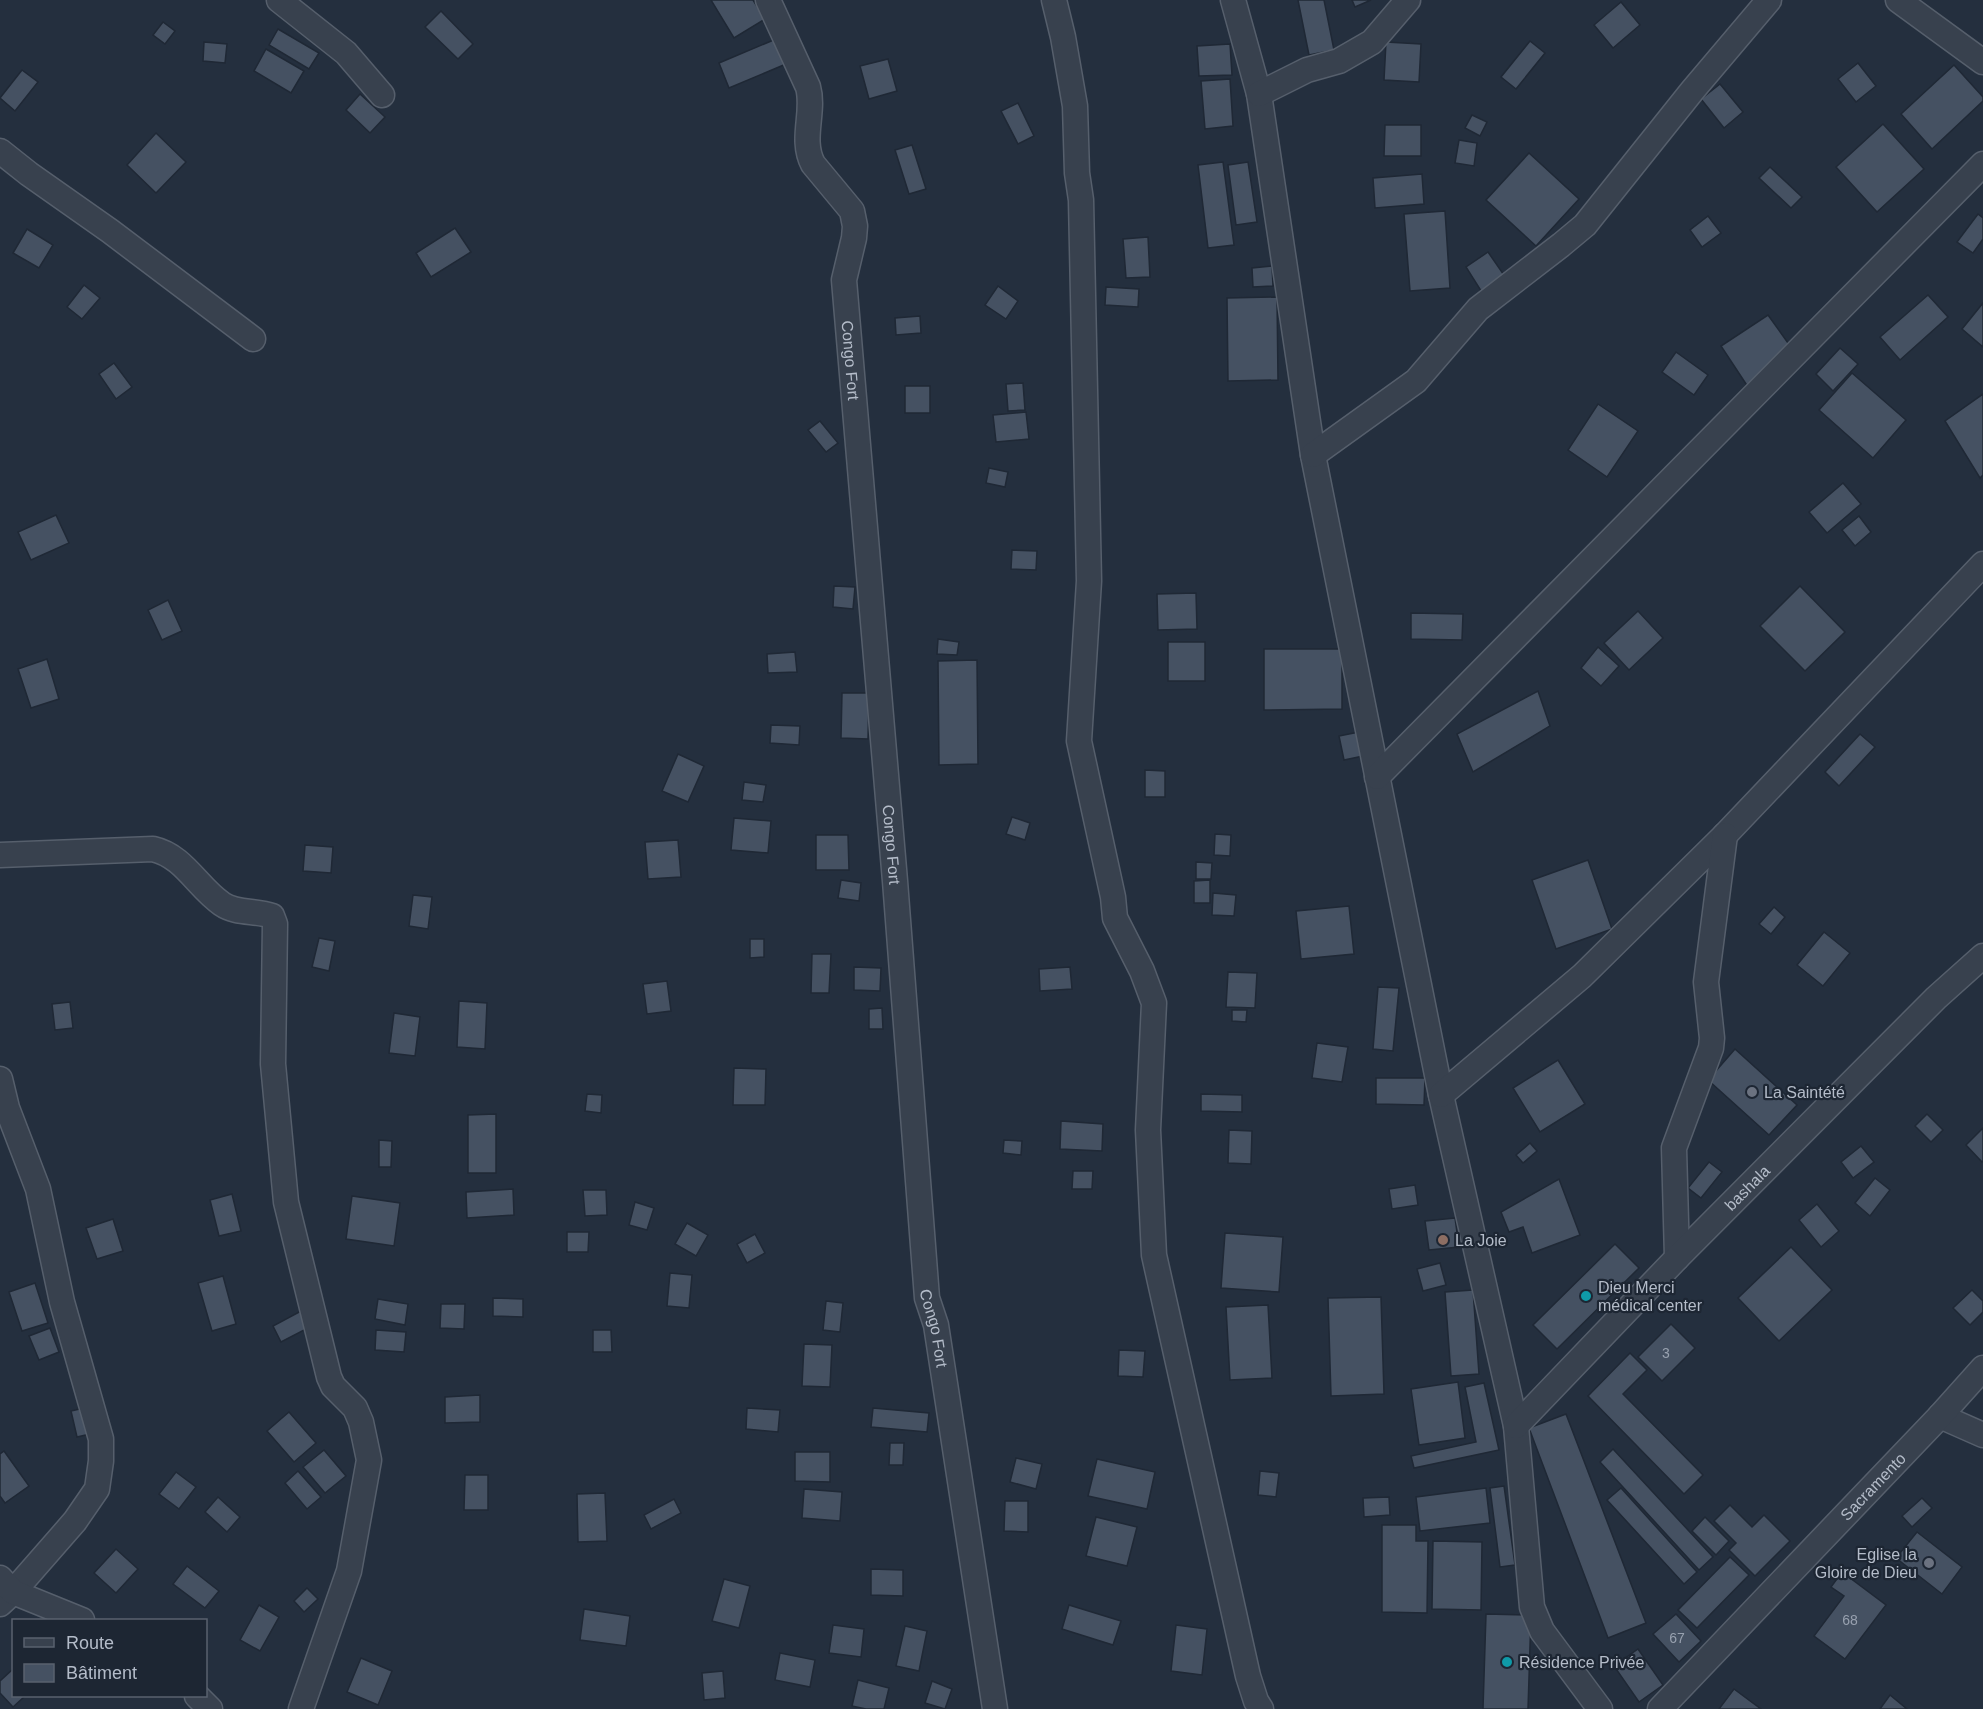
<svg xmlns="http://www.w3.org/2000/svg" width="1983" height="1709" font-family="Helvetica,sans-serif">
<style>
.building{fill:#455162;stroke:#1f2835;stroke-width:1.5}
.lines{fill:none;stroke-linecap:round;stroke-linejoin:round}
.street-casing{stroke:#565f6c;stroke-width:27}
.street{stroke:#38414e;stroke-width:24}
.worship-dot{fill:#6b7280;stroke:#1d2633;stroke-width:2}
.education-dot{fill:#8d6e63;stroke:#1d2633;stroke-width:2}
.culture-dot{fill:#0f9aa8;stroke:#1d2633;stroke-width:2}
.labels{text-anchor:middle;stroke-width:4.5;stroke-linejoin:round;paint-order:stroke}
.number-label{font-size:14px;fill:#98a1af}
.street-label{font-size:16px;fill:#b4bcc9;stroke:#1d2633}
.poi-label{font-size:16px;fill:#b4bcc9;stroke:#1d2633;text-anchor:start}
</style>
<rect width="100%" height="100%" fill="#242f3e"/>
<!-- building -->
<g class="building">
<polygon points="711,0 753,0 765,19 734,38"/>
<polygon points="1298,0 1324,0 1334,50 1309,55"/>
<polygon points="1352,0 1371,0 1355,7"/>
<polygon points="1621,2 1640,25 1613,48 1594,25"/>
<polygon points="441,11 473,44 458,59 425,27"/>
<polygon points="163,22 175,31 165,44 153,35"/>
<polygon points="278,29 319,53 309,69 269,45"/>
<polygon points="776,39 786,64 729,88 719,63"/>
<polygon points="1530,41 1545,53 1516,89 1501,77"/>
<polygon points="204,42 227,44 225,63 203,61"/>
<polygon points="1386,42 1421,44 1419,82 1384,80"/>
<polygon points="1230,44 1232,75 1199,76 1197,46"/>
<polygon points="266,49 304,71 291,93 254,71"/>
<polygon points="888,59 897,91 869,99 860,66"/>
<polygon points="1858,63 1876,86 1856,102 1838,79"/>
<polygon points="1954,65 1983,97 1983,101 1932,149 1901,114"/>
<polygon points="22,70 38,82 15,111 0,98"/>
<polygon points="1230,79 1233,126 1205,129 1201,81"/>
<polygon points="1720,84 1743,112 1724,128 1701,99"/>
<polygon points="360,94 385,117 370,133 346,110"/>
<polygon points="1018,103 1034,136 1018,144 1001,111"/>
<polygon points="1472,115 1487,122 1480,136 1465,128"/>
<polygon points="1883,124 1924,169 1877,212 1836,167"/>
<polygon points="1385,125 1421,125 1421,156 1384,156"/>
<polygon points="156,133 186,162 156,193 127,165"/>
<polygon points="1459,140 1477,143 1474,166 1455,163"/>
<polygon points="912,145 926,189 909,194 895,150"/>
<polygon points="1529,153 1579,199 1536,246 1486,200"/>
<polygon points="1223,162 1234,245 1208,248 1198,165"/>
<polygon points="1248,162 1257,222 1236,225 1228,165"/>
<polygon points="1770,167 1802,197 1791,208 1759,178"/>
<polygon points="1422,174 1424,204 1375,208 1373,178"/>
<polygon points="1445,211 1450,288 1410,291 1404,214"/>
<polygon points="1978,214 1983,218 1983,239 1973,253 1957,242"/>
<polygon points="1708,216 1721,233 1702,247 1690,230"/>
<polygon points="455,228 471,252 431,277 416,253"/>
<polygon points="27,229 53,245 39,268 13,253"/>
<polygon points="1148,237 1150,277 1126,278 1123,239"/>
<polygon points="1488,252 1506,278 1483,294 1466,267"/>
<polygon points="1272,266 1273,286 1253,287 1252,268"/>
<polygon points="84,285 100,298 82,319 67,307"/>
<polygon points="998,286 1018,301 1006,319 985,305"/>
<polygon points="1106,287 1139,289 1138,307 1105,305"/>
<polygon points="1928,295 1948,317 1900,360 1880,337"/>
<polygon points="1277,297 1278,380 1228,381 1227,298"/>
<polygon points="1983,303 1983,347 1962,329"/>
<polygon points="1768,315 1793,350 1750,390 1721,346"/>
<polygon points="920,316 921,333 896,335 895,318"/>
<polygon points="1840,348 1858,364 1833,391 1816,374"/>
<polygon points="1676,352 1708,375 1694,395 1662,372"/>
<polygon points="114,363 132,387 116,399 99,374"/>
<polygon points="1852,373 1906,420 1873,458 1819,410"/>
<polygon points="1023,383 1025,410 1008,411 1006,384"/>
<rect x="905" y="386" width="25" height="27"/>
<polygon points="1983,394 1983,475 1980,478 1945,421"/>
<polygon points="1598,404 1638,431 1607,477 1568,450"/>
<polygon points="1026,412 1029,439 996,442 993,415"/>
<polygon points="820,421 838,443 826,452 808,430"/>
<polygon points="989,468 1008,472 1005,487 986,483"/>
<polygon points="1843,483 1861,504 1827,533 1809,512"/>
<polygon points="56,515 69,543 31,560 18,532"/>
<polygon points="1859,516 1871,532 1855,546 1842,530"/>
<polygon points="1012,550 1037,551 1036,570 1011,569"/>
<polygon points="834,586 855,587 853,609 833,607"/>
<polygon points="1800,586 1845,632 1805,671 1760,626"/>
<polygon points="1196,593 1197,629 1158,630 1157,594"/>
<polygon points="168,600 182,631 162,640 148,610"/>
<polygon points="1638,611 1663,638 1629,670 1604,643"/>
<polygon points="1411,613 1463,614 1462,640 1411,639"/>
<polygon points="938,639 959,642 957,655 937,654"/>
<rect x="1168" y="642" width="37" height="39"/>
<polygon points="1598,647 1619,666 1601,686 1581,668"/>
<polygon points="1264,649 1342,649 1342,709 1264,710"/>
<polygon points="795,652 797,672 768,673 767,654"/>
<polygon points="47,659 59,699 31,708 18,669"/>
<polygon points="977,660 978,764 939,765 938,661"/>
<polygon points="1538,691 1550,726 1473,772 1457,734"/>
<polygon points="842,693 869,693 868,739 841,738"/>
<polygon points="771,725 800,726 799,745 770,743"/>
<polygon points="1364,731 1368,755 1344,760 1339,736"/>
<polygon points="1860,734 1875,747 1839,786 1825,772"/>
<polygon points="678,754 704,766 688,802 662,791"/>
<polygon points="1145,770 1165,771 1165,797 1145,797"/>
<polygon points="744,782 766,785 763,802 742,800"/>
<polygon points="1012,817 1030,823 1025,840 1006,834"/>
<polygon points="734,818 771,821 768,853 731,850"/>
<polygon points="1215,834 1231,835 1230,856 1214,855"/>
<polygon points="816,835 848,835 849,870 816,870"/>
<polygon points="678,840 681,877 648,879 645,842"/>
<polygon points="305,845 333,847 331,873 303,871"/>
<polygon points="1588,860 1612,929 1556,949 1532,880"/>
<polygon points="1196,862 1212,863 1211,879 1196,879"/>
<polygon points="841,880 861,883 859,901 838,898"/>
<polygon points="1210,880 1210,903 1194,903 1194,881"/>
<polygon points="1213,893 1236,895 1234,916 1212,915"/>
<polygon points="413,895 432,897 428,929 409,926"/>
<polygon points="1349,906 1354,954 1301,959 1296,911"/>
<polygon points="1774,907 1785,917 1771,934 1759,924"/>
<polygon points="1824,932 1850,953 1823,986 1797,965"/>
<polygon points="319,938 335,941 329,971 312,967"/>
<polygon points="750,939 764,939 764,957 750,958"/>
<polygon points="812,954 831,954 829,993 811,993"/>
<polygon points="854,967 881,968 880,991 854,990"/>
<polygon points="1070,967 1072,989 1040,991 1039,969"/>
<polygon points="1228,972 1257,973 1255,1008 1226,1007"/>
<polygon points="667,981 671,1011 647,1014 643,984"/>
<polygon points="1378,987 1399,988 1393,1051 1373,1049"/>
<polygon points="459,1001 487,1003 485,1049 457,1047"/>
<polygon points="70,1002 73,1028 55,1030 52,1004"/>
<polygon points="882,1008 883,1029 869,1029 869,1009"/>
<polygon points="1232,1010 1247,1010 1246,1022 1232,1021"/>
<polygon points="394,1013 420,1017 415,1056 389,1053"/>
<polygon points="1317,1043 1348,1047 1342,1082 1312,1078"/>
<polygon points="1735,1049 1797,1105 1769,1135 1708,1080"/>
<polygon points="1558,1060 1585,1104 1540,1132 1513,1088"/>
<polygon points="734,1068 766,1069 765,1105 733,1105"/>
<polygon points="1376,1078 1425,1078 1424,1105 1376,1104"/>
<polygon points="587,1094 602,1095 601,1113 585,1111"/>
<polygon points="1201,1094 1242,1095 1242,1112 1201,1111"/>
<polygon points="496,1114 496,1173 468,1173 468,1115"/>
<polygon points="1927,1114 1943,1130 1931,1142 1915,1126"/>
<polygon points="1061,1121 1103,1124 1102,1151 1060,1149"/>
<polygon points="1983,1128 1983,1161 1982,1162 1966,1145"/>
<polygon points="1229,1130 1252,1131 1251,1164 1228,1163"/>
<polygon points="379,1140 392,1141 391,1167 379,1167"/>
<polygon points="1004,1140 1022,1141 1021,1155 1003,1153"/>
<polygon points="1530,1143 1537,1151 1523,1163 1516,1155"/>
<polygon points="1861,1146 1874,1162 1853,1178 1841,1162"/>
<polygon points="1709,1162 1722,1172 1701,1198 1688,1188"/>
<polygon points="1073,1171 1093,1171 1092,1189 1072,1189"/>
<polygon points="1875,1178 1890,1190 1870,1216 1855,1203"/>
<polygon points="1559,1179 1580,1235 1532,1253 1523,1227 1509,1232 1501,1212"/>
<polygon points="1415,1185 1418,1205 1392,1209 1389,1189"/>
<polygon points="513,1189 514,1215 467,1218 466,1192"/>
<polygon points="583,1190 606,1190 607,1215 585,1216"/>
<polygon points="232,1194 241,1231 219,1236 210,1200"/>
<polygon points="352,1196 400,1203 394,1246 346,1239"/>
<polygon points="635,1202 654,1208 647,1230 629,1225"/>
<polygon points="1817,1204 1839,1231 1821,1247 1799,1220"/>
<polygon points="1455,1218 1459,1247 1429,1250 1425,1221"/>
<polygon points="113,1219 123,1251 97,1259 86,1228"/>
<polygon points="687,1223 708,1235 696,1256 675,1244"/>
<polygon points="567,1232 589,1232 588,1252 567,1252"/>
<polygon points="1225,1233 1283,1237 1279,1292 1221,1288"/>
<polygon points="755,1234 765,1253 747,1263 737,1244"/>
<polygon points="1615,1244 1639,1268 1557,1349 1533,1325"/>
<polygon points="1791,1247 1832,1290 1779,1341 1738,1298"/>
<polygon points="1440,1263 1446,1285 1423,1291 1417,1269"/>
<polygon points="670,1273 692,1275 689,1308 667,1306"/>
<polygon points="223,1276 236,1324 212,1331 198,1283"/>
<polygon points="35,1283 48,1323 22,1331 9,1292"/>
<polygon points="1473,1290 1479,1374 1451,1376 1445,1292"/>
<polygon points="1972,1290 1983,1301 1983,1312 1970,1325 1953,1308"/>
<polygon points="1381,1297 1384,1394 1331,1396 1328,1298"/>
<polygon points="493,1298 523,1299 523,1317 493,1316"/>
<polygon points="378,1299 408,1304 405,1325 375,1319"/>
<polygon points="826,1301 843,1303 840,1332 823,1330"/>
<polygon points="441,1304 465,1304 464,1329 440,1328"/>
<polygon points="1268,1305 1272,1378 1230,1380 1226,1307"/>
<polygon points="301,1311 310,1327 281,1342 273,1326"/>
<polygon points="1671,1324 1695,1348 1662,1381 1638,1357"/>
<polygon points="50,1328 59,1352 39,1360 29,1336"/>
<polygon points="376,1330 406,1332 404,1352 375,1350"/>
<polygon points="593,1330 611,1330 612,1352 593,1352"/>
<polygon points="804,1344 832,1345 830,1387 802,1386"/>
<polygon points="1119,1350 1145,1351 1143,1377 1118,1376"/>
<polygon points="1630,1353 1647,1370 1623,1394 1703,1475 1684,1494 1588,1396"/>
<polygon points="1458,1382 1465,1438 1419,1445 1411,1389"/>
<polygon points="1484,1383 1499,1450 1414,1468 1411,1456 1476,1442 1465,1387"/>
<polygon points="480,1395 480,1422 445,1423 445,1397"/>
<polygon points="84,1408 90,1434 77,1437 71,1411"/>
<polygon points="747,1408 780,1410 778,1432 746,1429"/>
<polygon points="873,1408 929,1413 927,1432 871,1427"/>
<polygon points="289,1412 316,1443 294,1462 267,1431"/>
<polygon points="1566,1414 1646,1623 1608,1638 1529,1428"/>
<polygon points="890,1443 904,1443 903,1465 889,1465"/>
<polygon points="1613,1449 1713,1557 1699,1570 1600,1462"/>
<polygon points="324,1450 346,1476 325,1493 303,1467"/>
<polygon points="4,1451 29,1486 5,1503 0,1496 0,1454"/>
<polygon points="795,1452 830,1452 830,1482 795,1481"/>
<polygon points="1016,1458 1042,1464 1036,1489 1010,1482"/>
<polygon points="1097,1459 1155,1472 1147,1509 1088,1496"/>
<polygon points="298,1471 321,1497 307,1509 285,1483"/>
<polygon points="1260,1471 1279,1473 1276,1497 1258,1495"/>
<polygon points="176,1472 196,1487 179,1509 159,1494"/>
<polygon points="465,1475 488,1475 488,1510 464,1510"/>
<polygon points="1504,1486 1515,1565 1500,1567 1490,1488"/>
<polygon points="1486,1488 1490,1523 1420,1531 1416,1497"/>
<polygon points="1621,1488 1697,1572 1684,1584 1607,1500"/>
<polygon points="804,1489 842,1492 840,1521 802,1518"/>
<polygon points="605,1493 607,1541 578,1542 577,1494"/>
<polygon points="218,1497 240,1517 227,1532 205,1512"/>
<polygon points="1389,1497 1390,1515 1364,1517 1363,1498"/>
<polygon points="1922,1498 1932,1508 1912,1527 1902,1516"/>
<polygon points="674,1499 681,1513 651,1529 644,1515"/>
<polygon points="1005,1501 1028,1501 1028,1532 1004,1531"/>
<polygon points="1730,1505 1752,1527 1764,1515 1790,1541 1755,1576 1729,1550 1736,1543 1714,1521"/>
<polygon points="1096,1517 1137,1527 1127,1566 1086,1556"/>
<polygon points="1705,1517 1729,1541 1716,1555 1692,1531"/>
<polygon points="1382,1525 1416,1525 1416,1541 1428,1541 1427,1613 1382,1612"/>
<polygon points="1917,1532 1962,1567 1942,1594 1896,1558"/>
<polygon points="1433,1541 1482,1542 1481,1610 1432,1609"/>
<polygon points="116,1549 138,1569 116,1593 94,1573"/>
<polygon points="1730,1557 1749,1575 1697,1628 1678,1610"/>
<polygon points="187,1566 219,1591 205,1608 173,1584"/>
<polygon points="871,1569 903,1570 903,1596 871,1595"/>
<polygon points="1842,1572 1886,1605 1845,1659 1814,1636 1844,1596 1831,1587"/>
<polygon points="724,1579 750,1586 739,1628 712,1621"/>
<polygon points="307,1588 318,1599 304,1612 294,1601"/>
<polygon points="259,1605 279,1617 260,1651 240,1640"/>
<polygon points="1069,1605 1121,1621 1113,1645 1062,1629"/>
<polygon points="584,1609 630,1616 626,1646 580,1640"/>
<polygon points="1486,1614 1531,1615 1528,1709 1483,1709"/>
<polygon points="1676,1614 1701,1641 1679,1662 1653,1634"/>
<polygon points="833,1625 864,1629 861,1657 829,1653"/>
<polygon points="1176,1625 1207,1629 1202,1675 1171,1671"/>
<polygon points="905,1626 927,1631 919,1671 896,1666"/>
<polygon points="1638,1649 1663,1685 1639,1702 1614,1666"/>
<polygon points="780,1653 815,1660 810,1687 775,1680"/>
<polygon points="361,1658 392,1671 378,1705 347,1692"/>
<polygon points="12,1670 14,1671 14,1696 25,1696 13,1707 0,1693 0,1681"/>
<polygon points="723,1671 725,1698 704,1700 702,1673"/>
<polygon points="858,1680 889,1688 884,1709 866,1709 852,1706"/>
<polygon points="932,1681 952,1689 945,1709 925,1703"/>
<polygon points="1734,1689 1761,1709 1719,1709"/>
<polygon points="1890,1695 1907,1709 1880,1709"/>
</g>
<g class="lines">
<defs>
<g id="street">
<polyline points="279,0 346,53 382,95"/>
<path id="s1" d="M768 0 808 87C815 112 800 139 813 164L852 211 855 226 854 238 844 280 895 881 927 1298 936 1325 995 1709"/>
<polyline points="1054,0 1063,37 1075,106 1077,173 1081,200 1089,581 1079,741 1113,897 1115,918 1142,971 1154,1003 1148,1130 1154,1255 1248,1676 1256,1701 1261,1709"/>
<polyline points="1233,0 1259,94 1313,455 1441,1095 1516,1426 1532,1607 1542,1631 1600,1709"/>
<polyline points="1898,0 1983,62"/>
<polyline points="1259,94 1307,70 1339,61 1372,42 1408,0"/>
<polyline points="0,151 29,174 110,231 253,339"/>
<polyline points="1313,455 1416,381 1478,309 1561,245 1585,225 1692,91 1769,0"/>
<polyline points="1377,777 1983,164"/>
<path d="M0 855 153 849C184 856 197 887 222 904 236 914 256 910 272 916L275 924 273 1064 286 1202 329 1377 333 1386 355 1408 361 1422 369 1460 349 1571 301 1709"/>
<polyline points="0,1079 7,1108 38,1189 62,1302 101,1439 101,1461 97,1489 75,1521 13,1592 0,1604"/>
<polyline points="1441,1095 1582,976 1725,835 1983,564"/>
<polyline points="1677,1258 1674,1148 1711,1048 1712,1038 1706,982 1725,835"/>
<polyline points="1940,1416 1983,1435"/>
<path id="s2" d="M1516 1426 1677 1258 1936 998 1983 956"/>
<polyline points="0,1578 13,1592 82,1620"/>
<polyline points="197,1696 210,1709"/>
<path id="s3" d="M1660 1709 1940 1416 1983 1368"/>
</g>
</defs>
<!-- street casing -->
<use href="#street" class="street-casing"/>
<!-- street -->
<use href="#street" class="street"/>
</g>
<!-- markers -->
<g class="worship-dot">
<circle cx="1752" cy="1092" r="6"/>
<circle cx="1929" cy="1563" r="6"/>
</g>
<circle class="education-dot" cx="1443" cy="1240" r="6"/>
<g class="culture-dot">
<circle cx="1586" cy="1296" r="6"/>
<circle cx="1507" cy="1662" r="6"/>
</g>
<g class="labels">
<!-- number labels -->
<g class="number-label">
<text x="1666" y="1358">3</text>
<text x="1850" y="1625">68</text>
<text x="1677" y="1643">67</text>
</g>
<!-- street labels -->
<g class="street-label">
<text dy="6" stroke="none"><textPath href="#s1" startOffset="386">Congo Fort</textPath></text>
<text dy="6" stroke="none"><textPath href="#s1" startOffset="872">Congo Fort</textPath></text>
<text dy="6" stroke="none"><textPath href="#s2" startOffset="332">bashala</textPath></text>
<text dy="6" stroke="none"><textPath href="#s1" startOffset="1358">Congo Fort</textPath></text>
<text dy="6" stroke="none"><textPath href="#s3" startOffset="308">Sacramento</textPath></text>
</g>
<!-- poi labels -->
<g class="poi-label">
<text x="1764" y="1098">La Saintété</text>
<text x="1455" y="1246">La Joie</text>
<text x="1598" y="1293">Dieu Merci<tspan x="1598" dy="18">médical center</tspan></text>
<text x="1917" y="1560" text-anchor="end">Eglise la<tspan x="1917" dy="18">Gloire de Dieu</tspan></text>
<text x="1519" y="1668">Résidence Privée</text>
</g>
</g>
<!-- legend -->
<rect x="12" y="1619" width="195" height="78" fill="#1d2633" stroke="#59626f" stroke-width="1.5"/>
<rect x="24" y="1638" width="30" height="9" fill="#38414e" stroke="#59626f" stroke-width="1.5"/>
<text x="66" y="1649" font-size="18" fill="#b4bcc9">Route</text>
<rect x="24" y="1664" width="30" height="18" fill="#455162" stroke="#59626f" stroke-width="1.5"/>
<text x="66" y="1679" font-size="18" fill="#b4bcc9">Bâtiment</text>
</svg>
